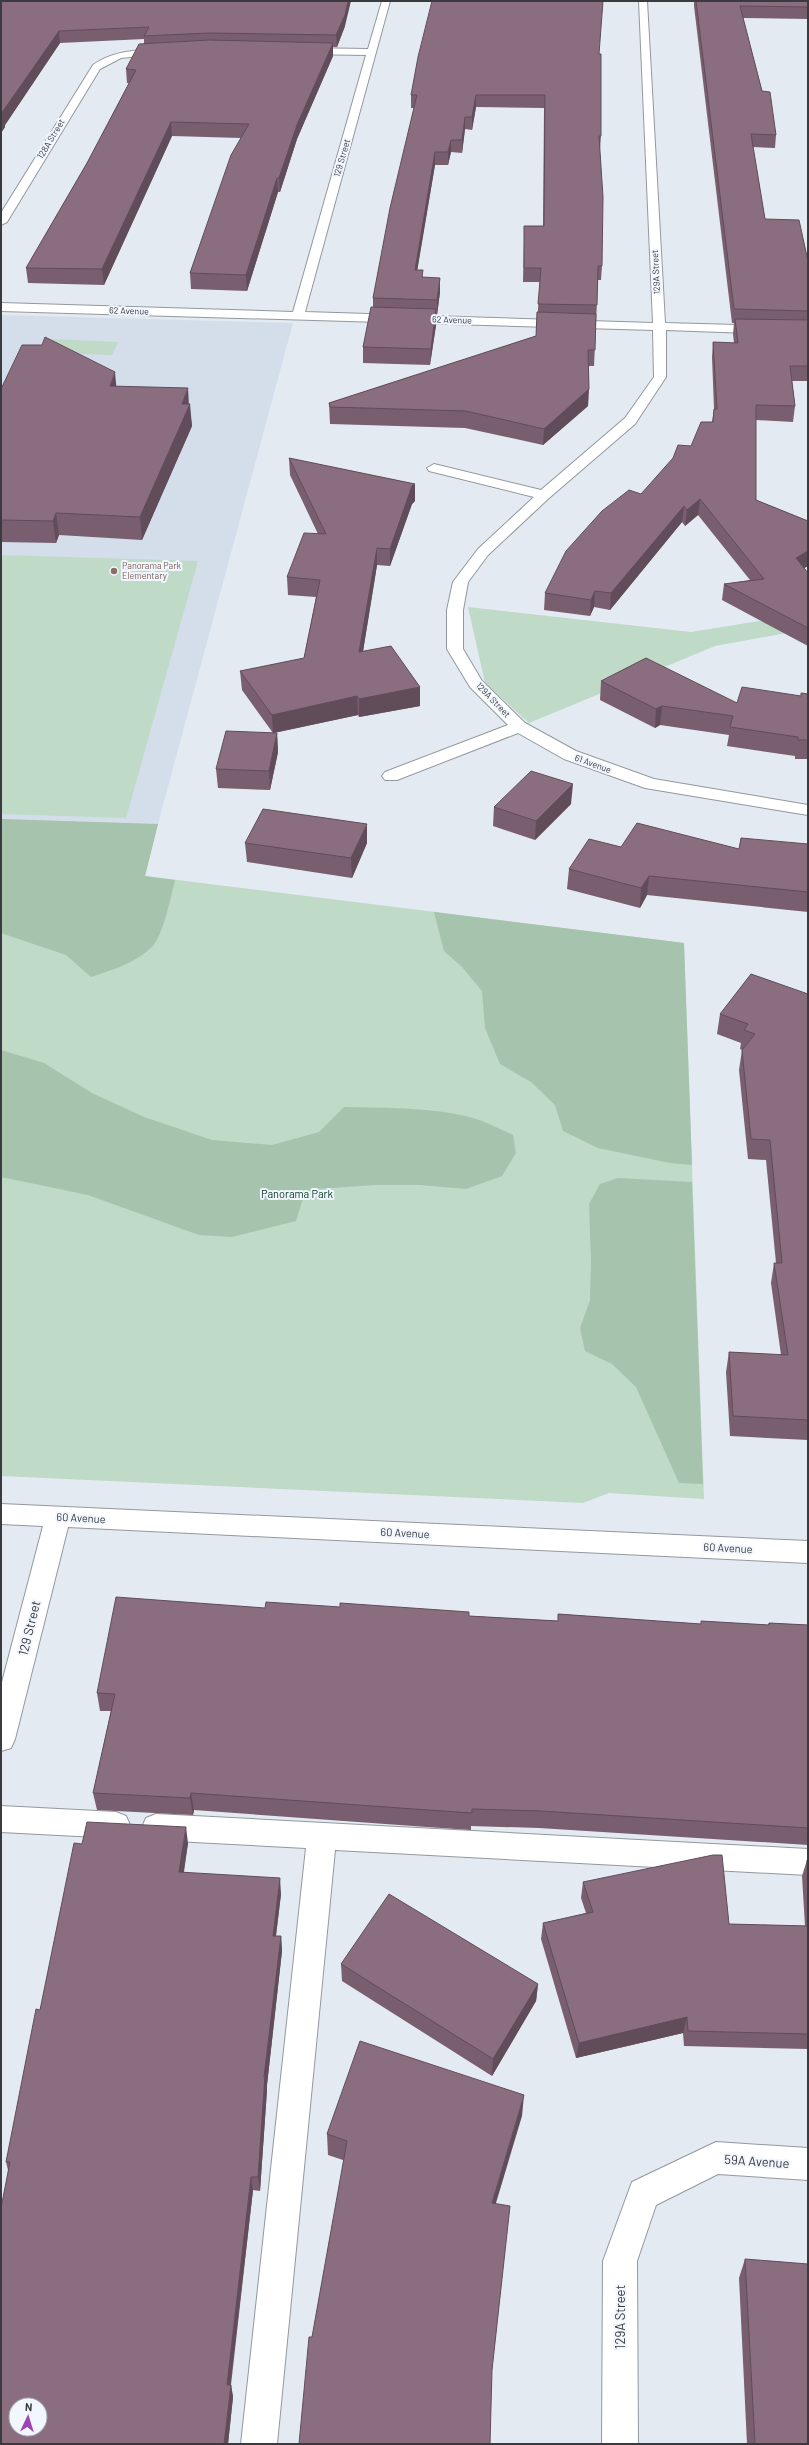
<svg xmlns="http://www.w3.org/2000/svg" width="809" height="2445" font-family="Barlow,sans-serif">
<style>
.built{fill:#d3deea}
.green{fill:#bfdac6}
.forest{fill:#a5c3ad}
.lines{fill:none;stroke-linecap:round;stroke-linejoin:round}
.minor-casing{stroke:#93989f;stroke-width:2}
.minor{fill:#fff;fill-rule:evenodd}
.wall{fill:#785e6e}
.shaded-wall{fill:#614c5a}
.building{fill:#8b6d80;stroke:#614c5a;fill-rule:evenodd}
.education-dot{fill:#8d6e63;stroke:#f2f7ff;stroke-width:1.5}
.labels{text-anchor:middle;stroke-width:4;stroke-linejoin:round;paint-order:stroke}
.far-street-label{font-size:9px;fill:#393b3e;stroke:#f2f7ff}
.far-education-label{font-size:9px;fill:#785e54;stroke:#f2f7ff;text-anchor:start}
.park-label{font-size:11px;fill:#003619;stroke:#f2f7ff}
.street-label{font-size:11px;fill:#393b3e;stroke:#f2f7ff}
.near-street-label{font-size:13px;fill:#393b3e;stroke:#f2f7ff}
</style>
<rect width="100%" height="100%" fill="#e4eaf1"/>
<!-- built -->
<polygon class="built" points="1,315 293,323 158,824 1,819"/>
<!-- green -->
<g class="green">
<polygon points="50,339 118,342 112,355 43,353"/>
<polygon points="1,555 198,561 126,818 1,814"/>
<polygon points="468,607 691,632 808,613 808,629 715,646 529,723 485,683"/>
<polygon points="1,819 158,824 145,876 684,943 704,1499 609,1493 583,1503 1,1476"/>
</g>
<!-- forest -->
<g class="forest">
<path d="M1 819 158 824 145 876 175 880C171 896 163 936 152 947 135 963 112 970 91 977L66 955 1 933Z"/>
<polygon points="434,912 684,943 692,1165 670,1163 598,1148 563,1131 555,1105 531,1082 500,1064 485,1028 482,991 462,967 444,951"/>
<path d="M1 1050 44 1063 92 1093 144 1117 212 1140 272 1145 319 1132 344 1107C385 1108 444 1107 482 1121 493 1125 503 1131 513 1135L516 1153 502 1176 466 1189 420 1185H375L317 1189 304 1195 296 1221 232 1237 199 1235 88 1195 1 1177Z"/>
<polygon points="618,1178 692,1182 703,1484 679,1483 636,1387 612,1364 585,1351 580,1328 590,1300 591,1260 589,1204 600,1184"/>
</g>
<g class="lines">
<defs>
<g id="minor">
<polygon points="382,1 390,1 305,312 653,323 639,1 647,1 665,323 808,327 808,335 666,330 666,377 635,424 549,498 488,555 468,582 463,610 463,649 482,681 525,723 576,751 654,779 808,805 808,815 645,788 564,759 518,733 397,780 385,780 382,776 385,772 508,725 470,687 447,649 447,610 453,582 478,549 534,497 429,471 427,468 434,464 541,490 625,418 654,377 653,330 1,311 1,303 293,312 366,55 303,54 298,51 303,48 368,49"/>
<path d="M165 48 168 49V53L121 58 100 69 7 222 1 225V213L93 65C114 50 140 50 165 48Z"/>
<polygon points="1,1504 808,1541 808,1563 68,1527 15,1739 11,1748 1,1751 1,1686 43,1526 1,1524"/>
<polygon points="1,1806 116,1812 126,1816 130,1825 126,1834 116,1838 1,1832"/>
<polygon points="156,1814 808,1849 808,1875 335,1850 277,2444 241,2444 306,1848 156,1840 146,1836 142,1827 146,1818"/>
<polygon points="716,2142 808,2148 808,2180 718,2174 656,2205 637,2261 638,2444 602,2444 603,2261 632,2182"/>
</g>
</defs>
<!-- minor casing -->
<use href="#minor" class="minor-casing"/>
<!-- minor -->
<use href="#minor" class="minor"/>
</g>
<!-- wall -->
<g class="wall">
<polygon points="1,1 345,26 337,47 333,47 333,56 297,139 280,192 278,192 247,291 191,289 190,273 241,138 172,136 104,285 28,283 26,268 87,163 129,83 127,83 126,69 144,44 144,39 60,43 5,125 5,127 1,133"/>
<polygon points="694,1 808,1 808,19 743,18 762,91 776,135 775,148 753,147 765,219 808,261 808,381 792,381 795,406 793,422 756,420 756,500 808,521 808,566 804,568 808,573 808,646 722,600 724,584 750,580 698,515 685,526 682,522 610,610 594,607 590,616 544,610 545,593 641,494 691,446 712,422 714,409 712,357 713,342 734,343 733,334 734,323 732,323 694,6"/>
<polygon points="599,54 601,136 600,149 602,266 601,280 598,280 594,366 589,366 588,406 543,445 465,428 330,424 329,403 536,336 540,282 523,282 524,239 524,226 543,226 544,108 476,107 472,130 465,129 462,153 451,152 448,165 435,165 417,270 423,277 440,292 437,315 436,315 436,325 430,365 363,363 363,347 373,307 373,298 414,108 411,108 411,95"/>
<polygon points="117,386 189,404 192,426 142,540 59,535 56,543 1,542 1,389"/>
<polygon points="289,458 415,484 415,501 412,504 390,566 377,565 363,651 420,687 420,706 359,717 358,715 274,733 277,733 278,752 270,790 218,788 216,769 273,733 242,690 240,671 304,658 316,597 288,595 287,577 318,534 290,475"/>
<polygon points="601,681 737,703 801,696 808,694 808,759 795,759 795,756 727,746 729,735 660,725 655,728 600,700"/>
<polygon points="571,804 535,840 493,826 494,807"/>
<polygon points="245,843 367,843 352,878 247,862"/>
<polygon points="808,844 808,912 647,895 640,908 567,889 569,869 621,847 739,849"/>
<polygon points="808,994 808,1440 730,1436 726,1372 729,1352 781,1355 771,1283 774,1263 776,1263 766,1160 748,1159 739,1070 742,1050 740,1049 741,1043 717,1034 720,1014"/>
<polygon points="265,1608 469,1616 558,1621 558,1614 701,1624 701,1621 768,1625 769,1623 808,1625 808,1845 539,1828 471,1826 471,1830 427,1827 194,1810 193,1815 97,1810 93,1793 111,1711 100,1711 97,1693"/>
<polygon points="188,1843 184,1872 281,1894 276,1936 281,1936 282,1951 267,2085 267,2090 260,2191 253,2190 231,2385 233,2397 228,2444 1,2444 8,2170 6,2162 40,2010 82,1844"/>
<polygon points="808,1859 808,2049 684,2046 683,2033 576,2058 541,1939 543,1923 586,1913 581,1898 583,1882 729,1924 805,1926 802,1876 807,1860"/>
<polygon points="341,1964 538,1984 536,2001 492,2076 342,1981"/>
<polygon points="522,2116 343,2160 328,2155 327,2134"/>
<polygon points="745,2259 808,2444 747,2444 739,2278"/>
</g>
<!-- shaded-wall -->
<g class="shaded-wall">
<polygon points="348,1 351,1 345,26 337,47 336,35"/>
<polygon points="59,31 60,43 5,125 5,127 1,133 1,114"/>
<polygon points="333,43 333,56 297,139 280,192 279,178 297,125"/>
<polygon points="476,95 476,107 472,130 472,117"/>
<polygon points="465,117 465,129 462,153 462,140"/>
<polygon points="171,122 172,136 104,285 102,269"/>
<polygon points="451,140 451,152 448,165 448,152"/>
<polygon points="435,152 435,165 415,284 415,270"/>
<polygon points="277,178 278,192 247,291 246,275"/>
<polygon points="440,278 440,292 437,315 437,300"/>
<polygon points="436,309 436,325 430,365 431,349"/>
<polygon points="115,372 117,394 110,386"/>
<polygon points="188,388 189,406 190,404 192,426 142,540 140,517 182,404"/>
<polygon points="589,389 588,406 543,445 544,429"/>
<polygon points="415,484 415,501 412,504 390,566 390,549 412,486"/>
<polygon points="700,499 698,515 685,526 687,510"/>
<polygon points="684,506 682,522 610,610 611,593"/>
<polygon points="56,513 59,535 56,543 53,521"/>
<polygon points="377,548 377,565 360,670 359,652"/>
<polygon points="808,551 808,566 794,574 796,558"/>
<polygon points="595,591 594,607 590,616 591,600"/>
<polygon points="420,687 420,706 359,717 359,699"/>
<polygon points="357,696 358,715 273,733 272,715"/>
<polygon points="662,706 660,725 655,728 656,709"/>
<polygon points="277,733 278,752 270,790 269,771"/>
<polygon points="573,784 571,804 535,840 536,821"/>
<polygon points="367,824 367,843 352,878 351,858"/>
<polygon points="649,876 647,895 640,908 641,888"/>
<polygon points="191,1793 194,1810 193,1815 190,1798"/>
<polygon points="186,1827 188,1843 181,1888 179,1872"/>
<polygon points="280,1878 281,1894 274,1951 273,1936"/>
<polygon points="281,1936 282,1951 267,2085 267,2090 260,2191 258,2177 264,2077"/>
<polygon points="538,1984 536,2001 492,2076 493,2059"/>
<polygon points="687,2017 683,2033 576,2058 579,2043"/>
<polygon points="524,2095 522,2116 490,2223 492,2203"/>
<polygon points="251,2177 253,2190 229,2396 227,2385"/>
<polygon points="231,2385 233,2397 228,2444 224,2444"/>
</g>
<!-- building -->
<g class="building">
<polygon points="1,1 348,1 345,15 336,35 209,33 144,36 149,27 59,31 1,114 3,114 1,118"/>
<polygon points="432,1 603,1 599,54 601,54 601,136 599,136 603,197 602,266 598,266 597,305 538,304 541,268 524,268 524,226 544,226 545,95 476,95 472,117 465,117 462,140 451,140 448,152 435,152 415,270 423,270 422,277 440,278 437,300 373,298 390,208 417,95 411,95 418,57"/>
<polygon points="696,1 808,1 808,7 740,6 762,91 770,92 776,135 751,134 765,219 799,220 808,261 808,311 734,309"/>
<polygon points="209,40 333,43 297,125 279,178 277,178 246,275 190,273 231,155 249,124 171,122 102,269 26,268 87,163 136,70 126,69 139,44"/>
<polygon points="371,307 436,309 431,349 363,347"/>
<polygon points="537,312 596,314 595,350 588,350 589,389 544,429 466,411 330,407 329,403 536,336"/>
<polygon points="735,319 808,320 808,366 790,366 795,406 756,405 756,500 808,521 808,551 796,558 808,573 808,628 724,584 764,579 700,499 687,510 684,506 611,593 595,591 591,600 545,593 566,551 602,511 629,490 641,494 673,458 678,445 691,446 701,422 713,422 714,409 717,409 713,342 738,343"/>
<polygon points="45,337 115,372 110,386 188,388 182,404 190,404 140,517 56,513 53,521 1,520 1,389 22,345 42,345"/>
<polygon points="289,458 415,484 412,486 390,549 377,548 359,652 391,646 420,687 359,699 357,696 272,715 240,671 304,658 320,580 287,577 304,533 326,534"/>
<polygon points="646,658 737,703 742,687 801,696 801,693 808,694 808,740 798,740 798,737 730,727 733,716 662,706 656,709 601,681"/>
<polygon points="226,731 277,733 269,771 216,769"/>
<polygon points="531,771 573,784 536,821 494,807"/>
<polygon points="263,809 367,824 351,858 245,843"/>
<polygon points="637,823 739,849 741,838 808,844 808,892 649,876 641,888 569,869 589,839 621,847"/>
<polygon points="751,974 808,994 808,1420 733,1416 729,1352 788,1355 774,1263 782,1263 770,1140 751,1139 742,1050 755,1034 744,1030 748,1024 720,1014"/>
<polygon points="116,1597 265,1608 266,1602 340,1607 340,1603 469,1612 469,1616 558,1621 558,1614 701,1624 701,1621 769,1625 769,1623 808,1625 808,1828 541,1811 472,1809 472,1813 428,1810 191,1793 190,1798 93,1793 115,1694 97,1693"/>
<path d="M87 1822 186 1827 179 1872 280 1878 273 1936H281L264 2077 265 2075 258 2177H251L227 2385H231L224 2444H1V2208L10 2162H6L36 2009 40 2010 74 1843 82 1844ZM16 2405H40V2429H16Z"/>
<polygon points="713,1855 722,1855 729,1924 808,1926 808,2034 688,2031 687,2017 579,2043 543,1923 593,1912 583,1882"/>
<polygon points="808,1859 808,1876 807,1860"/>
<polygon points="389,1894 538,1984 493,2059 341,1964"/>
<polygon points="360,2041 524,2095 492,2203 510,2206 492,2370 490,2444 299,2444 309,2337 312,2337 347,2141 327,2134"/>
<polygon points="745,2259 808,2264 808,2444 755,2444"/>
</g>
<!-- markers -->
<circle class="education-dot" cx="114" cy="571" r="4"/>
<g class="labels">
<!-- far-street labels -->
<g class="far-street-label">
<text transform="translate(51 139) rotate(-59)" y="3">128A Street</text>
<text transform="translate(342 158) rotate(-74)" y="3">129 Street</text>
<text transform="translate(656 272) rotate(-93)" y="3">129A Street</text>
<text transform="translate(129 311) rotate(2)" y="3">62 Avenue</text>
<text transform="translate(452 320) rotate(2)" y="3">62 Avenue</text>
<text transform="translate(493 700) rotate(46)" y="3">129A Street</text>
<text transform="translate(593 764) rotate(20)" y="3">61 Avenue</text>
</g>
<!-- far-education labels -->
<g class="far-education-label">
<text x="122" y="569">Panorama Park<tspan x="122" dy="10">Elementary</tspan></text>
</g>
<!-- park labels -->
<g class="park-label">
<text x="297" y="1198">Panorama Park</text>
</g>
<!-- street labels -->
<g class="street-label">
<text transform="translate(81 1518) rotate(3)" y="4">60 Avenue</text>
<text transform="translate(405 1533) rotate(3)" y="4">60 Avenue</text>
<text transform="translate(728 1548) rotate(3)" y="4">60 Avenue</text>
</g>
<!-- near-street labels -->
<g class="near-street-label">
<text transform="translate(29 1628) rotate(-76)" y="5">129 Street</text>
<text transform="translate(757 2161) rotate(4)" y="5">59A Avenue</text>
<text transform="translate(620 2317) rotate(-90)" y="5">129A Street</text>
</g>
</g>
<!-- border -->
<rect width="809" height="2445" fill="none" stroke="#393b3e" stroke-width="4"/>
<!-- north arrow -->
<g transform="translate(28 2417) rotate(4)"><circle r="19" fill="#f2f7ff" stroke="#a8acb2"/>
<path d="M0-3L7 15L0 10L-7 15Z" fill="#9d46b3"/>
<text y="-6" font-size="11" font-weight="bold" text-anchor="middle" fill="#393b3e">N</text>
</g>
</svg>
